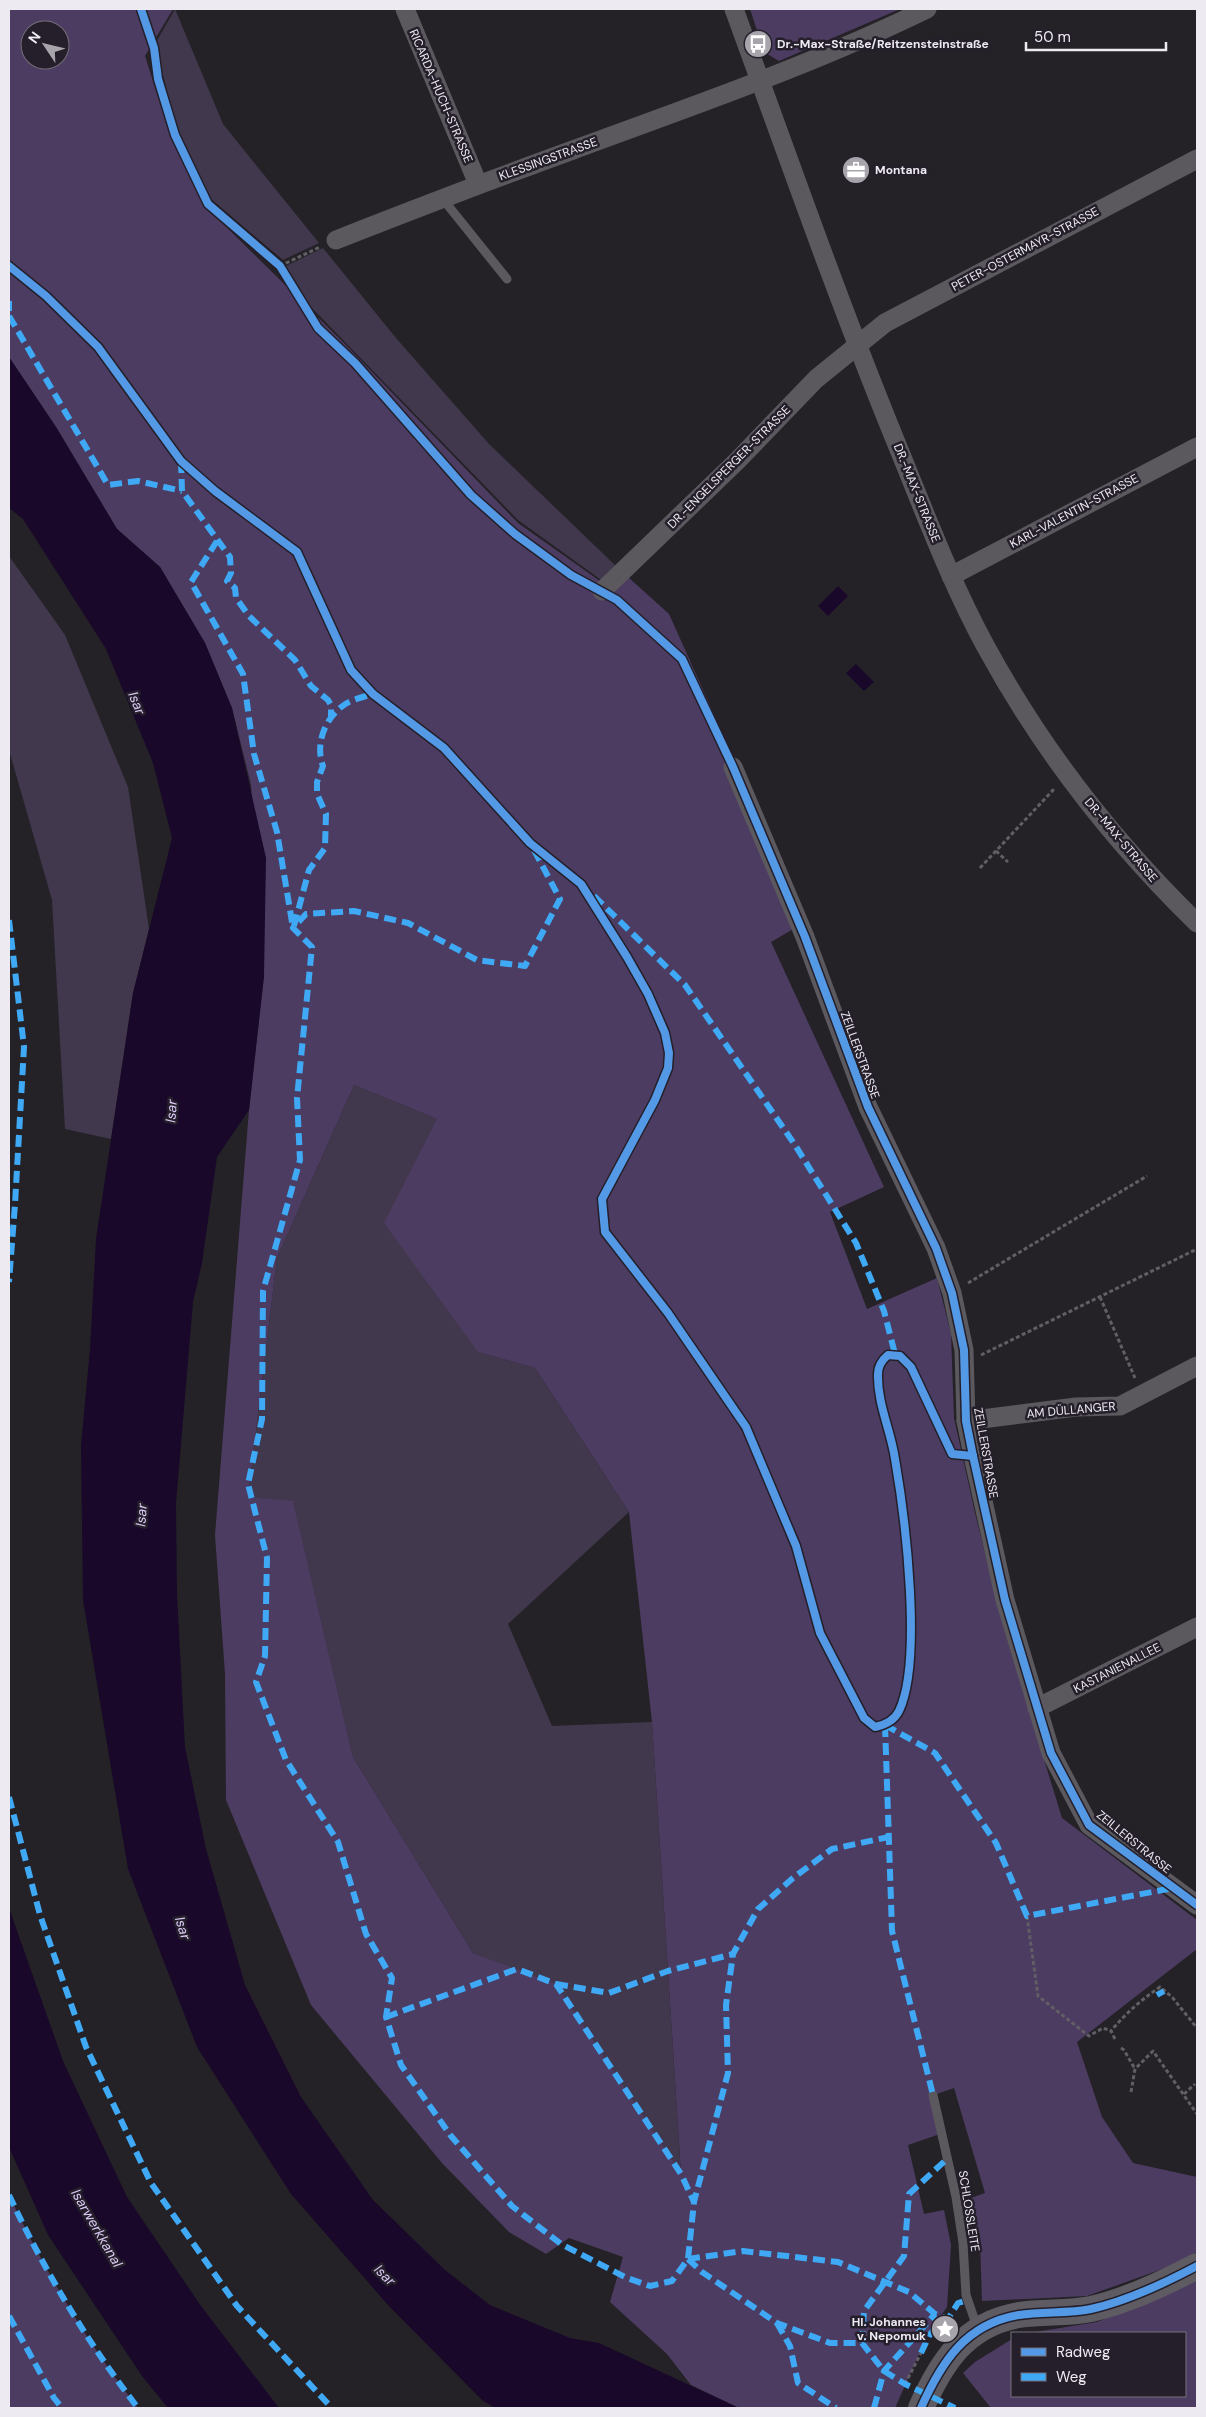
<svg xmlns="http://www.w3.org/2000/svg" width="1206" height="2417" font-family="'DM Sans',sans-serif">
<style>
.green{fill:#41384d}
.forest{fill:#4d3c61;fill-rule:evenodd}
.water{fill:#19082a}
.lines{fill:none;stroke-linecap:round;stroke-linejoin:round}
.path{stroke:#615f65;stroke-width:3;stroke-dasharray:4 2.5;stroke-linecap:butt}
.service{stroke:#5b595e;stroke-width:9}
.minor{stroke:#5b595e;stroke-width:19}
.secondary{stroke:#5e5b62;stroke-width:26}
.quiet{stroke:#3fa9f5;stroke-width:6;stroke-dasharray:12 6;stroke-linecap:butt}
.cycleway-casing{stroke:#241f2a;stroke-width:11}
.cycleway{stroke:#5399e6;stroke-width:8}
.labels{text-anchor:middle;stroke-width:5;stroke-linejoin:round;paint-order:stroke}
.poi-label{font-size:12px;font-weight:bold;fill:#edeaf2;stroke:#241f2a;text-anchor:start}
.street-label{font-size:12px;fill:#edeaf2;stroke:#241f2a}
.water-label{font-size:14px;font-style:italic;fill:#dbc9f5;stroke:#241f2a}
</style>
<rect width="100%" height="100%" fill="#242227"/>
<!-- green -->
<g class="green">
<polygon points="175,9 223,124 319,243 283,260 211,199 178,135 155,44"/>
<polygon points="323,248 396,338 489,444 617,567 604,582 518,520 310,306 286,266"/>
<polygon points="9,556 65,635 128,787 149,929 133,993 111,1139 65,1129 52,900 9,750"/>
<polygon points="354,1085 437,1119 478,1352 535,1368 629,1512 508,1624 552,1726 652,1722 681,2174 556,1985 473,1953 353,1757 293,1502 248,1497 277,1258"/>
</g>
<!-- forest -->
<g class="forest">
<path d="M9 9H173L145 56 171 138 204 205 346 345 518 523 614 591 628 577 669 614 807 921 771 942 884 1187 830 1212 867 1309 937 1278 951 1334 954 1418 975 1513 1003 1626 1062 1818 1197 1920V1949L1077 2042 1102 2117 1133 2163 1197 2177V2252L1168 2267 1087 2296 982 2301 980 2241 968 2199 985 2193 954 2088 931 2096 940 2134 908 2145 924 2214 944 2210 951 2245 947 2307 927 2336 895 2408H739L691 2385 667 2354 610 2302 623 2257 569 2238 546 2254 509 2232 442 2163 311 2005 226 1800 225 1674 215 1535 249 1110 264 976 251 785 232 708 205 643 160 567 117 529 56 427 9 357ZM30 30H60V60H30ZM354 1085 437 1119 384 1223 478 1352 535 1368 629 1512 652 1722 681 2173 556 1984 473 1953 353 1757 293 1501 248 1497 277 1258Z"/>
<polygon points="750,9 900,9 779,61 764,52"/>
<path d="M9 2195C44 2270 87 2342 138 2408H9Z"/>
<polygon points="1197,2279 1197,2408 991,2408 963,2373 975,2362 1012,2339 1012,2396 1185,2396 1185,2333 1029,2333 1097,2322 1179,2289"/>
</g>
<!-- water -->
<g class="water">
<polygon points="9,357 56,427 117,529 160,567 205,643 232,708 266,858 264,976 249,1110 217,1157 202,1263 193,1302 176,1503 177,1594 185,1747 206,1849 245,1985 301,2097 373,2200 445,2270 490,2305 570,2338 599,2343 739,2408 495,2408 482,2400 388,2305 291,2194 197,2047 128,1869 83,1600 81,1445 90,1349 96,1239 133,993 172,838 153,763 106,649 23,519 9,508"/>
<polygon points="838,586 848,596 828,616 818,606"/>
<polygon points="856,664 874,682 864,691 846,673"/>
<polygon points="9,1908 63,2061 127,2197 201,2306 279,2408 168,2408 142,2376 48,2235 9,2147"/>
</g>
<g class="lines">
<!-- path -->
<g class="path">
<polyline points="280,266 320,247"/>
<polyline points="996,851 1008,862"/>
<polyline points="980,868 1055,788"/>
<polyline points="968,1283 1147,1176"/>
<polyline points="1100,1297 1135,1378"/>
<polyline points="981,1355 1197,1249"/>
<polyline points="1027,1916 1038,1996 1089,2036 1103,2028 1111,2031"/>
<path d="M1115 2039 1111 2031C1126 2013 1141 2000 1160 1987L1172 1997 1197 2028"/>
<polyline points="1121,2048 1124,2050 1135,2069"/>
<polyline points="1131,2092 1135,2069 1153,2051 1197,2114"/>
<polyline points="1184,2094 1195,2084"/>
<polyline points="905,2384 921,2353"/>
</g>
<!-- service -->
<g class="service">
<polyline points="442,198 507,279"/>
<polyline points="933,2095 956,2197 963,2243 966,2295 977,2327"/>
</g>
<!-- minor -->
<g class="minor">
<polyline points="405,9 478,184"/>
<path d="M734 9C788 157 840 306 900 452 927 518 952 585 986 647 1042 750 1114 842 1197 923"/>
<path d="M336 240C415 209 493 179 573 150 692 106 812 65 927 9"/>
<polyline points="951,576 1197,447"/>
<polyline points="602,591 737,461 816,379 885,323 1197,159"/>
<polyline points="733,767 805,937 868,1107 936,1248 952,1293 964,1350 966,1421 973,1456 1005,1600 1051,1753 1089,1825 1197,1905"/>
<polyline points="966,1421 1076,1407 1120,1406 1197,1366"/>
<polyline points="1037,1708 1197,1627"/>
</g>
<!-- secondary -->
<path class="secondary" d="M921 2408C941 2363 965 2324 1019 2315 1043 2311 1067 2314 1091 2309 1127 2301 1165 2283 1197 2266"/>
<!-- quiet -->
<g class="quiet">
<polyline points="9,301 9,311"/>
<polyline points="9,316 108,485 138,481 182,491"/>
<polyline points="181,461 182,491 230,557 231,573 227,581 235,588 236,598 249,616 295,660 311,686 328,700 331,705 331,719"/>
<polyline points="217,541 191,582 243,674 254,754 277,832 293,928"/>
<polyline points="534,850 560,899 525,966 477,960 408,923 354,911 306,914 293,928 312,947 297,1098 300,1160 263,1291 262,1419 248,1484 267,1558 265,1656 256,1682 286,1760 338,1842 366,1934 392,1978 386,2017 401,2065 451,2136 512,2206 561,2244 627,2278 650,2286 672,2281 688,2259 694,2202 728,2073 726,2005 733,1954 758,1909 793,1878 832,1849 889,1837"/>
<polyline points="594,896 685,985 795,1145 856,1243 884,1311 895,1354"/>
<polyline points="9,920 24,1047 15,1204 9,1282"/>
<path d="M294 926 309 870 325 848 326 814 317 794V782L323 766C314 742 327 712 351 701 358 698 366 696 373 694"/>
<polyline points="885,1725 935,1753 996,1843 1027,1916 1173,1888"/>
<polyline points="885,1725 892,1931 933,2095"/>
<polyline points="9,1797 40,1915 86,2047 151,2183 237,2306 332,2408"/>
<polyline points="556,1984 609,1993 668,1971 733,1954"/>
<polyline points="1157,1995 1164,1991"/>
<polyline points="386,2017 517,1969 556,1984 681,2174 694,2202"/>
<path d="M9 2195C44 2270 87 2342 138 2408"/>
<polyline points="688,2259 702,2272 777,2323 830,2343 862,2343 884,2371 905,2384 955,2408"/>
<polyline points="688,2259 743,2251 838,2262 909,2292 935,2314 948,2319 958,2303 968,2300"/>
<polyline points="9,2316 54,2398 62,2408"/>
<polyline points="777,2323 790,2346 798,2383 836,2408"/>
<polyline points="862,2343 864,2311 904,2256 909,2194 948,2158"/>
<polyline points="921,2353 929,2336 943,2317"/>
<polyline points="874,2408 884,2371 935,2314"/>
</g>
<defs>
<g id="cycleway">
<polyline points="141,9 154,48 158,79 175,135 208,204 280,266 318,328 355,363 471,495 515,534 571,575 617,600 682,659 733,767 805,937 868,1107 936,1248 952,1293 964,1350 966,1421 973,1456 1005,1600 1051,1753 1089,1825 1197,1905"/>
<path d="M9 266 46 296 98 347 181 461 215 491 297 552 351 670 373 694 444 748 530 843 581 884 627 957 648 994 665 1033 669 1053 668 1068 655 1100 602 1199 605 1232 668 1313 746 1427 796 1546 820 1633 864 1718 875 1727C885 1725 894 1721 899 1711 923 1661 905 1516 895 1459 891 1431 877 1403 878 1374 878 1366 882 1360 888 1355L900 1356 911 1367 952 1454 973 1456"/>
<path d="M921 2408C941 2363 965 2324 1019 2315 1043 2311 1067 2314 1091 2309 1127 2301 1165 2283 1197 2266"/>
</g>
</defs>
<!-- cycleway casing -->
<use href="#cycleway" class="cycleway-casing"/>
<!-- cycleway -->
<use href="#cycleway" class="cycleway"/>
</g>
<!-- icons -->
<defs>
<symbol id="bus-disc" viewBox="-11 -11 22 22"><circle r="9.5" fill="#a7a4ab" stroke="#241f2a"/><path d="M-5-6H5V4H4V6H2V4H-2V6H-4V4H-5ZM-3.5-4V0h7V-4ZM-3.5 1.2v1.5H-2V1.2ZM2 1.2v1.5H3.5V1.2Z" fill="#fff"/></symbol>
<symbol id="office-disc" viewBox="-11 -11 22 22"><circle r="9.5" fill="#a7a4ab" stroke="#241f2a"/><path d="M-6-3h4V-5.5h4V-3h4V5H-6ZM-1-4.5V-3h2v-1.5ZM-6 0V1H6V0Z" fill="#fff"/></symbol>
<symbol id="sight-disc" viewBox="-11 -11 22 22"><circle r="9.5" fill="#a7a4ab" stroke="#241f2a"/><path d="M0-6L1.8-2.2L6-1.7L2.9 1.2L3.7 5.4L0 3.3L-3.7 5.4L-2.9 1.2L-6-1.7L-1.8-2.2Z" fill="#fff"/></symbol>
</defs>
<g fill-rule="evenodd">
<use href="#bus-disc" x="742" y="28" width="32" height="32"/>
<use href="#office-disc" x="840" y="154" width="32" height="32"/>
<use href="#sight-disc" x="929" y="2313" width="32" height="32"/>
</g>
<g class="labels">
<!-- poi labels -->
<g class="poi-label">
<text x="777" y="48">Dr.-Max-Straße/Reitzensteinstraße</text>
<text x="875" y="174">Montana</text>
<text x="926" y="2326" text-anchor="end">Hl. Johannes<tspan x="926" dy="14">v. Nepomuk</tspan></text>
</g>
<!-- street labels -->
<g class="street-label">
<text transform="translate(441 96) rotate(67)" y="4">RICARDA-HUCH-STRASSE</text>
<text transform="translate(548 159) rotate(-20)" y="4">KLESSINGSTRASSE</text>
<text transform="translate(1025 249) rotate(-28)" y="4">PETER-OSTERMAYR-STRASSE</text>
<text transform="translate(729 467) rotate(-45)" y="4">DR.-ENGELSPERGER-STRASSE</text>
<text transform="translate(917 493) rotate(68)" y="4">DR.-MAX-STRASSE</text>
<text transform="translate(1074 511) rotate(-28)" y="4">KARL-VALENTIN-STRASSE</text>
<text transform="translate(1121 840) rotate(50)" y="4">DR.-MAX-STRASSE</text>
<text transform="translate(860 1055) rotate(70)" y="4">ZEILLERSTRASSE</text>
<text transform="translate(1071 1410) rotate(-5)" y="4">AM DÜLLANGER</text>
<text transform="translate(986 1453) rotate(80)" y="4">ZEILLERSTRASSE</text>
<text transform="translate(1117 1668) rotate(-27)" y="4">KASTANIENALLEE</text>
<text transform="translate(1134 1842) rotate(39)" y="4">ZEILLERSTRASSE</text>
<text transform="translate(969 2211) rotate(81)" y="4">SCHLOSSLEITE</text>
</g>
<!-- water labels -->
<g class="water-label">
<text transform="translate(137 703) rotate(68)" y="5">Isar</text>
<text transform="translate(171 1111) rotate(-86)" y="5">Isar</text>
<text transform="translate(141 1515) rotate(-86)" y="5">Isar</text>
<text transform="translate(183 1928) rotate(72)" y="5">Isar</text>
<text transform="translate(97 2228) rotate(60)" y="5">Isarwerkkanal</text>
<text transform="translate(385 2275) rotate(44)" y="5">Isar</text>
</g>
</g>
<!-- border -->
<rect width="1206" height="2417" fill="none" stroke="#edeaf2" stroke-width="20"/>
<!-- legend -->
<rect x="1011" y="2332" width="175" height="65" fill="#241f2a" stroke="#74707a"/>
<rect x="1021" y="2348" width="25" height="8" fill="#5399e6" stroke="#74707a"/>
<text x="1056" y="2357" font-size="15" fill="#edeaf2">Radweg</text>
<rect x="1021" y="2373" width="25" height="8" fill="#3fa9f5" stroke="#74707a"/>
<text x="1056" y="2382" font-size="15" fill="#edeaf2">Weg</text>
<!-- north arrow -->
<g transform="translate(45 45) rotate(305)"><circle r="24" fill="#241f2a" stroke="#74707a"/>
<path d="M0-4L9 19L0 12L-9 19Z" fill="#a7a4ab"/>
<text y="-8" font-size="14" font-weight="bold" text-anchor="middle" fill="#edeaf2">N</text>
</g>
<!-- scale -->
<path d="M1026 42v8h140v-8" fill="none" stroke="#edeaf2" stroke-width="2.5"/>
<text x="1034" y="42" font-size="15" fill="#edeaf2" stroke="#241f2a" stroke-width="4" paint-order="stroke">50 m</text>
</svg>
